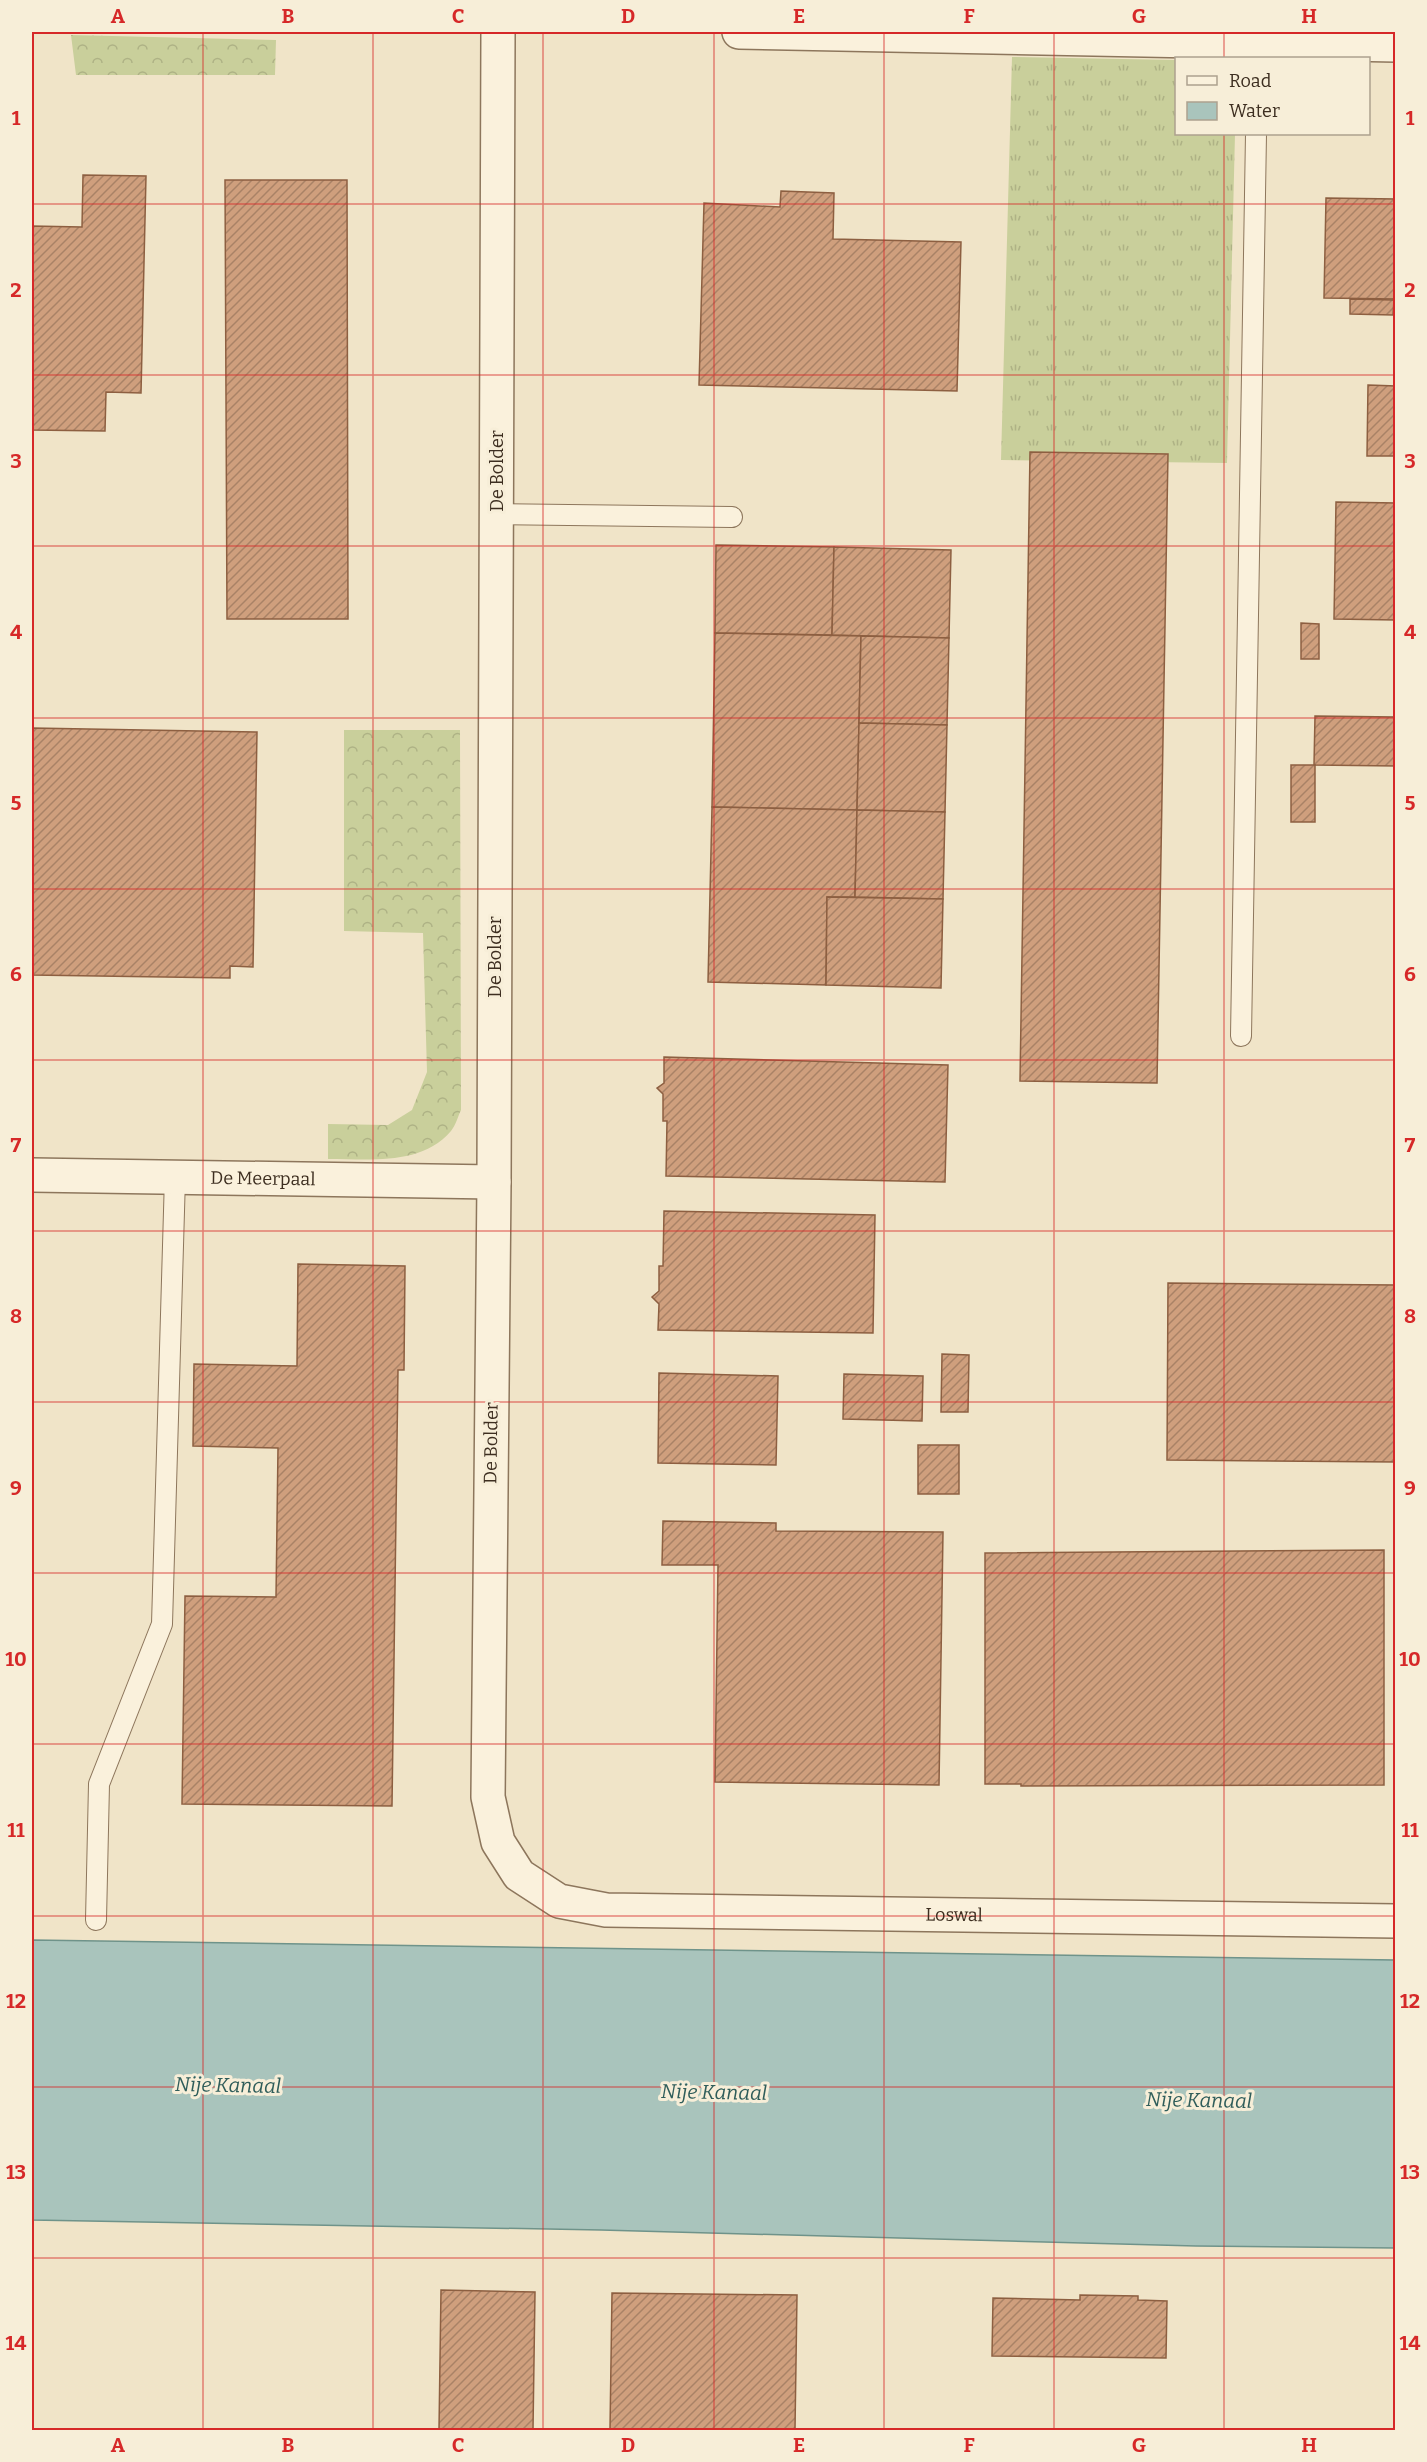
<svg xmlns="http://www.w3.org/2000/svg" width="1427" height="2462" font-family="Bitter,serif">
<style>
.grass{fill:url(#grass-tufts)}
.forest{fill:url(#forest-crowns)}
.water{fill:#a9c4bc;stroke:#6f938a;stroke-width:1.5}
.building{fill:url(#building-hatch);stroke:#8d5f41;stroke-width:1.5}
.lines{fill:none;stroke-linecap:round;stroke-linejoin:round}
.lane-casing{stroke:#8d765c;stroke-width:22}
.street-casing{stroke:#8d765c;stroke-width:36}
.lane{stroke:#faf1dc;stroke-width:20}
.street{stroke:#faf1dc;stroke-width:33}
.grid{fill:none;stroke:#d62828;stroke-width:1.5;stroke-opacity:0.55}
.labels{text-anchor:middle;stroke-width:6;stroke-linejoin:round;paint-order:stroke}
.street-label{font-size:18px;fill:#3d2e20;stroke:#f7eed8}
.water-label{font-size:20px;font-style:italic;fill:#2f5d5a;stroke:#f7eed8}
.neatline{fill:none;stroke:#d62828;stroke-width:2}
.grid-label{font-size:20px;text-anchor:middle;font-weight:bold;fill:#d62828}
</style>
<defs>
<pattern id="grass-tufts" width="24" height="20" patternUnits="userSpaceOnUse" patternTransform="scale(1.5)"><rect width="24" height="20" fill="#c9cf9b"/><path d="M3 7l-1-3M5 7V3M7 7l1-3M15 17l-1-3M17 17v-4M19 17l1-3" fill="none" stroke="#aeb285"/></pattern>
<pattern id="forest-crowns" width="20" height="18" patternUnits="userSpaceOnUse" patternTransform="scale(1.5)"><rect width="20" height="18" fill="#c9cf9b"/><path d="M2 6a3 3 0 1 1 6 0M12 15a3 3 0 1 1 6 0" fill="none" stroke="#aeb285"/></pattern>
<pattern id="building-hatch" width="6" height="6" patternUnits="userSpaceOnUse" patternTransform="scale(1.5)"><rect width="6" height="6" fill="#cf9f7d"/><path d="M-1 1l2-2M0 6l6-6M5 7l2-2" fill="none" stroke="#a98266"/></pattern>
</defs>
<rect width="100%" height="100%" fill="#f0e4c8"/>
<!-- grass -->
<polygon class="grass" points="1012,57 1176,60 1176,134 1235,134 1227,463 1001,460"/>
<!-- forest -->
<g class="forest">
<polygon points="71,35 276,40 275,75 76,75"/>
<path d="M344 730H460L461 1110C458 1116 456 1125 451 1131 421 1166 369 1159 328 1159V1124L388 1125 412 1110 427 1072 423 933 344 931Z"/>
</g>
<!-- water -->
<polygon class="water" points="32,1940 1395,1960 1395,2248 1196,2246 601,2230 32,2220"/>
<!-- building -->
<g class="building">
<polygon points="83,175 146,176 141,393 106,392 105,431 32,430 32,226 82,227"/>
<polygon points="225,180 347,180 348,619 227,619"/>
<polygon points="781,191 834,193 833,239 961,242 957,391 699,385 704,203 780,207"/>
<polygon points="1326,198 1396,199 1396,299 1324,298"/>
<polygon points="1350,299 1394,300 1393,315 1350,314"/>
<polygon points="1368,385 1396,386 1396,456 1367,456"/>
<polygon points="1030,452 1168,454 1157,1083 1020,1081"/>
<polygon points="1336,502 1396,503 1396,620 1334,619"/>
<polygon points="716,545 834,547 832,635 715,633"/>
<polygon points="834,547 951,550 949,638 832,635"/>
<polygon points="1301,623 1319,624 1319,659 1301,659"/>
<polygon points="715,633 861,636 857,810 712,807"/>
<polygon points="861,636 949,638 947,725 859,723"/>
<polygon points="1315,716 1396,717 1396,766 1314,765"/>
<polygon points="859,723 947,725 945,812 857,810"/>
<polygon points="32,728 257,732 253,967 230,966 230,978 32,975"/>
<rect x="1291" y="765" width="24" height="57"/>
<polygon points="712,807 857,810 855,897 827,897 826,985 708,982"/>
<polygon points="857,810 945,812 943,899 855,897"/>
<polygon points="827,897 943,899 941,988 826,985"/>
<polygon points="664,1057 948,1065 945,1182 666,1176 667,1121 663,1121 663,1094 657,1088 664,1083"/>
<polygon points="664,1211 875,1215 873,1333 658,1330 659,1304 652,1297 659,1291 659,1266 663,1266"/>
<polygon points="298,1264 405,1266 404,1370 398,1370 392,1806 182,1804 185,1596 276,1597 278,1448 193,1446 194,1364 297,1366"/>
<polygon points="1168,1283 1396,1285 1396,1462 1167,1460"/>
<polygon points="942,1354 969,1355 968,1412 941,1412"/>
<polygon points="659,1373 778,1376 776,1465 658,1463"/>
<polygon points="844,1374 923,1376 922,1421 843,1419"/>
<rect x="918" y="1445" width="41" height="49"/>
<polygon points="663,1521 776,1523 776,1531 943,1532 939,1785 715,1782 718,1565 662,1565"/>
<polygon points="1384,1550 1384,1785 1021,1786 1021,1784 985,1784 985,1553"/>
<polygon points="441,2290 535,2292 533,2430 439,2430"/>
<polygon points="612,2293 797,2295 795,2430 610,2430"/>
<polygon points="1080,2295 1138,2296 1138,2300 1167,2301 1166,2358 992,2356 993,2298 1080,2300"/>
</g>
<g class="lines">
<defs>
<g id="lane">
<polyline points="496,514 732,517"/>
<polyline points="1241,1036 1256,134"/>
<polyline points="96,1920 99,1784 162,1624 175,1177"/>
</g>
<g id="street">
<path id="s1" d="M498 32 494 1182 488 1797 498 1842 519 1875 559 1901 606 1910 1396 1921"/>
<polyline points="739,32 1396,45"/>
<path id="s2" d="M32 1175 494 1182"/>
</g>
</defs>
<!-- lane casing -->
<use href="#lane" class="lane-casing"/>
<!-- street casing -->
<use href="#street" class="street-casing"/>
<!-- lane -->
<use href="#lane" class="lane"/>
<!-- street -->
<use href="#street" class="street"/>
</g>
<!-- grid -->
<path class="grid" d="M203 32V2430M373 32V2430M543 32V2430M714 32V2430M884 32V2430M1054 32V2430M1224 32V58M1224 134V2430M32 204H1396M32 375H1396M32 546H1396M32 718H1396M32 889H1396M32 1060H1396M32 1231H1396M32 1402H1396M32 1573H1396M32 1744H1396M32 1916H1396M32 2087H1396M32 2258H1396"/>
<g class="labels">
<!-- street labels -->
<g class="street-label">
<text transform="translate(497 471) rotate(-90)" y="6">De Bolder</text>
<text transform="translate(495 957) rotate(-90)" y="6">De Bolder</text>
<text dy="6" stroke="none"><textPath href="#s2" startOffset="231">De Meerpaal</textPath></text>
<text transform="translate(491 1443) rotate(-89)" y="6">De Bolder</text>
<text dy="6" stroke="none"><textPath href="#s1" startOffset="2294">Loswal</textPath></text>
</g>
<!-- water labels -->
<g class="water-label">
<text transform="translate(228 2085) rotate(1)" y="7">Nije Kanaal</text>
<text transform="translate(714 2092) rotate(1)" y="7">Nije Kanaal</text>
<text transform="translate(1199 2100) rotate(1)" y="7">Nije Kanaal</text>
</g>
</g>
<!-- border -->
<rect width="1427" height="2462" fill="none" stroke="#f7eed8" stroke-width="66"/>
<!-- legend -->
<rect x="1175" y="57" width="195" height="78" fill="#f7eed8" stroke="#ada18e" stroke-width="1.5"/>
<rect x="1187" y="76" width="30" height="9" fill="#faf1dc" stroke="#ada18e" stroke-width="1.5"/>
<text x="1229" y="87" font-size="18" fill="#3d2e20">Road</text>
<rect x="1187" y="102" width="30" height="18" fill="#a9c4bc" stroke="#ada18e" stroke-width="1.5"/>
<text x="1229" y="117" font-size="18" fill="#3d2e20">Water</text>
<rect x="33" y="33" width="1361" height="2396" class="neatline"/>
<g class="grid-label">
<text x="118" y="23">A</text>
<text x="288" y="23">B</text>
<text x="458" y="23">C</text>
<text x="628" y="23">D</text>
<text x="799" y="23">E</text>
<text x="969" y="23">F</text>
<text x="1139" y="23">G</text>
<text x="1309" y="23">H</text>
<text x="16" y="125">1</text>
<text x="1410" y="125">1</text>
<text x="16" y="297">2</text>
<text x="1410" y="297">2</text>
<text x="16" y="468">3</text>
<text x="1410" y="468">3</text>
<text x="16" y="639">4</text>
<text x="1410" y="639">4</text>
<text x="16" y="810">5</text>
<text x="1410" y="810">5</text>
<text x="16" y="981">6</text>
<text x="1410" y="981">6</text>
<text x="16" y="1152">7</text>
<text x="1410" y="1152">7</text>
<text x="16" y="1323">8</text>
<text x="1410" y="1323">8</text>
<text x="16" y="1495">9</text>
<text x="1410" y="1495">9</text>
<text x="16" y="1666">10</text>
<text x="1410" y="1666">10</text>
<text x="16" y="1837">11</text>
<text x="1410" y="1837">11</text>
<text x="16" y="2008">12</text>
<text x="1410" y="2008">12</text>
<text x="16" y="2179">13</text>
<text x="1410" y="2179">13</text>
<text x="16" y="2350">14</text>
<text x="1410" y="2350">14</text>
<text x="118" y="2452">A</text>
<text x="288" y="2452">B</text>
<text x="458" y="2452">C</text>
<text x="628" y="2452">D</text>
<text x="799" y="2452">E</text>
<text x="969" y="2452">F</text>
<text x="1139" y="2452">G</text>
<text x="1309" y="2452">H</text>
</g>
</svg>
